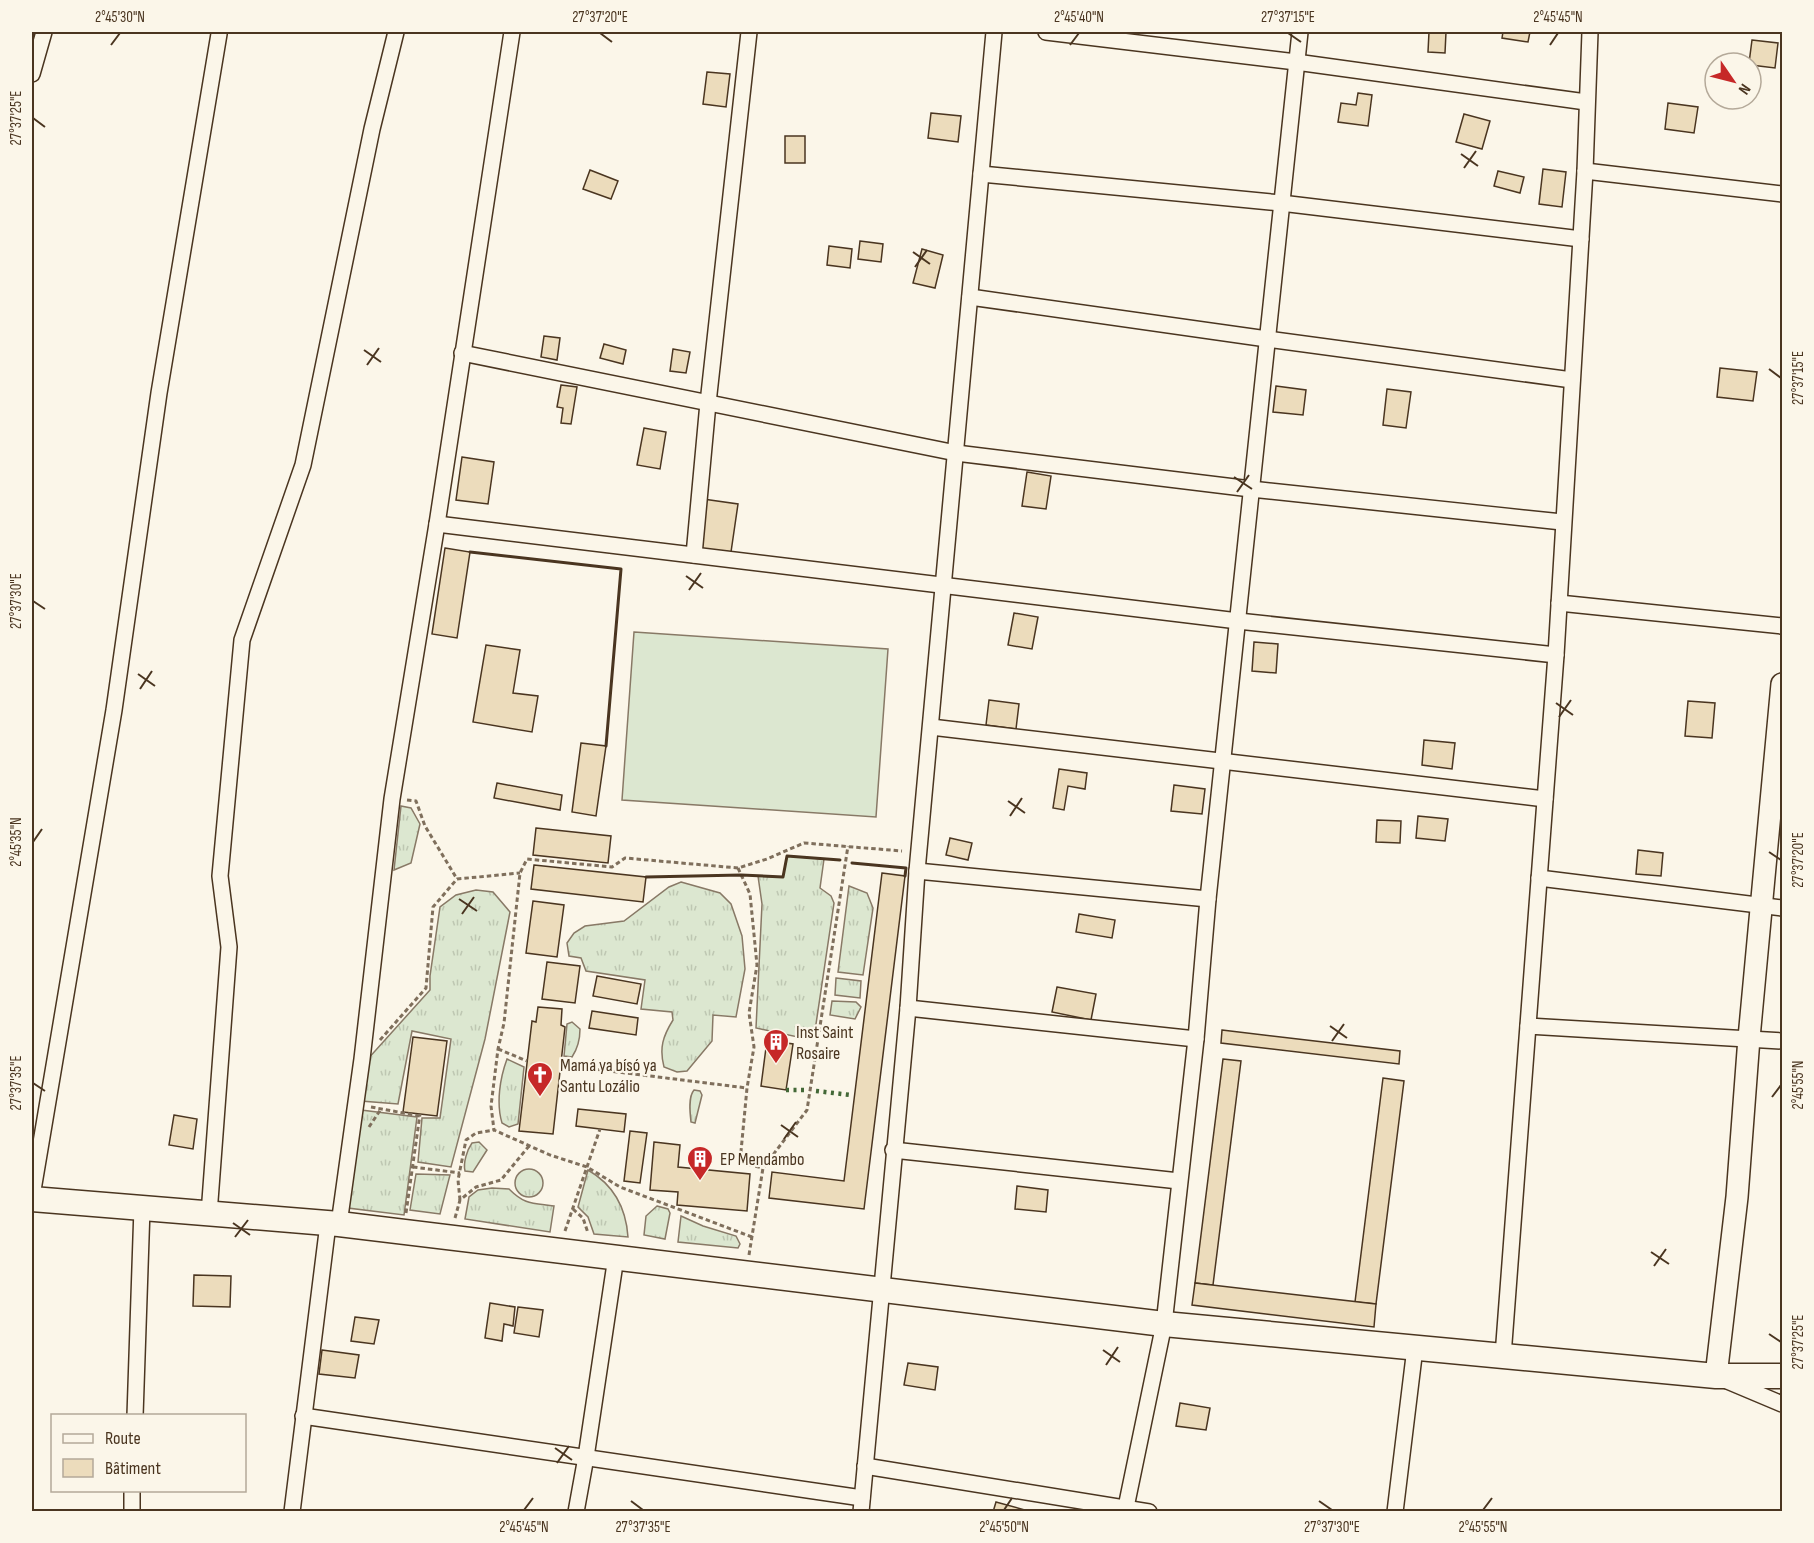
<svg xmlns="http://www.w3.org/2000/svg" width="1814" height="1543" font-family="'Sofia Sans Condensed',sans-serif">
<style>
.grass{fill:url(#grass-tufts);stroke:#887966;stroke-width:1.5}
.pitch{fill:#dce7d0;stroke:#887966;stroke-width:1.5}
.building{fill:#ecdcbc;stroke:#4a3520;stroke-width:1.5}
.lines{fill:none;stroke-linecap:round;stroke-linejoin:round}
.street-casing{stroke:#4a3520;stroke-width:18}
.secondary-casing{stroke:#4a3520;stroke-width:24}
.primary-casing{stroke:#4a3520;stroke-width:27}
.path{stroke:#7f6f5c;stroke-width:3;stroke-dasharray:4.5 3;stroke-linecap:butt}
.street{stroke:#fbf6e9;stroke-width:15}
.secondary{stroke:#fbf6e9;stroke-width:21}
.primary{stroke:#fbf6e9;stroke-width:24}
.hedge{stroke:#436837;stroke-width:4.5;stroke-dasharray:3 4.5;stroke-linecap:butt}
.wall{stroke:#4a3520;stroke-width:3}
.ticks{fill:none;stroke:#4a3520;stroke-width:2}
.labels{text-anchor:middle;stroke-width:4.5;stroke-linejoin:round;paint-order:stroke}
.poi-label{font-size:18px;fill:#4a3520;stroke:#fbf6e9;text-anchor:start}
.neatline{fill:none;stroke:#4a3520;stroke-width:2}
.ticks-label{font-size:15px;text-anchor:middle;fill:#4a3520}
</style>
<defs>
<pattern id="grass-tufts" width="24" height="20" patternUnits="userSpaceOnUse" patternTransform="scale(1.5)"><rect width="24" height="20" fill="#dce7d0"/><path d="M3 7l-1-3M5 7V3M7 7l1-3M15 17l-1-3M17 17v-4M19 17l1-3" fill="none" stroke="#bec7b2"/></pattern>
</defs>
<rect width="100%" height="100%" fill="#fbf6e9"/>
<!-- grass -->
<g class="grass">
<polygon points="401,806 411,808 420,824 411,863 394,870"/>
<polygon points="787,856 824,859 820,888 831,896 834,903 816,1024 807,1039 756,1028 762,904 758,876 783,877"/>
<path d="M681 882 720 893 731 904 742 936 745 969 736 1017 713 1015 712 1041 687 1071 677 1072 664 1067C659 1048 663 1036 673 1020L672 1012 641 1009 645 980 586 971 581 958 569 956 567 943 574 933 585 926 624 921 669 887Z"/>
<polygon points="849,886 867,893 873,908 863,975 838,972"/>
<polygon points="476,890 493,892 510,912 485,1039 451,1167 418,1162 422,1118 440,1118 451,1039 412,1031 398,1104 361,1101 366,1061 430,990 430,976 440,907 456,895"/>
<polygon points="836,978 861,981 860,998 835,995"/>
<polygon points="832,1001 856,1002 861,1007 855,1019 830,1015"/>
<path d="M572 1022 580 1029C580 1039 578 1048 572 1057L564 1056 567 1024Z"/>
<path d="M507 1059 524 1067 518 1124 509 1127 502 1123C496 1103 500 1078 507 1059Z"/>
<path d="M694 1090 700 1091 702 1095 695 1123 691 1122C690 1113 688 1097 694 1090Z"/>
<polygon points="361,1110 417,1117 404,1215 348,1208"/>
<path d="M479 1142 487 1150 473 1172 465 1171C463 1163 467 1150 472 1143Z"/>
<circle cx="529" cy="1183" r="14"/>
<path d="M588 1170C614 1185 626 1207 628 1237L594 1234 588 1217 578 1207Z"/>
<polygon points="416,1174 450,1175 440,1214 410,1210"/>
<path d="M492 1188 509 1189C525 1205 532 1203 554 1206L550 1232 465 1219 469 1197 478 1190Z"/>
<polygon points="657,1206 668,1209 670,1213 665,1239 644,1235 646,1216"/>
<polygon points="681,1216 703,1226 736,1236 740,1244 738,1248 678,1242"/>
</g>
<!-- pitch -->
<polygon class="pitch" points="634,632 888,649 876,817 622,800"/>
<!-- building -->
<g class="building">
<polygon points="1429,32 1446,32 1445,53 1428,52"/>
<polygon points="1503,32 1530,32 1528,42 1502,38"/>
<polygon points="1752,40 1778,43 1775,68 1751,65 1751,63 1749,63"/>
<polygon points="707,72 730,74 726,107 703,104"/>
<polygon points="1358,93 1372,95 1368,126 1338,122 1341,103 1356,105"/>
<polygon points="1668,103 1698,107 1694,133 1665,129"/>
<polygon points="931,113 961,116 958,142 928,138"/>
<polygon points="1464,114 1490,121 1482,149 1456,142"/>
<rect x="785" y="136" width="20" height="27"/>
<polygon points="1543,169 1566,172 1562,207 1539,204"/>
<polygon points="590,170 618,181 611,199 583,189"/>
<polygon points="1498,171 1524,177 1520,193 1494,186"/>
<polygon points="860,241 883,244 881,262 858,259"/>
<polygon points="829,246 852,249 850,268 827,265"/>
<polygon points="922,249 943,255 935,288 913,283"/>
<polygon points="544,336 560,338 557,360 541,357"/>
<polygon points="604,344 626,350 623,364 600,358"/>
<polygon points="673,349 690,352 686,373 670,371"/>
<polygon points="1720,368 1757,372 1753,401 1717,397"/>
<polygon points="561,385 577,387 571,424 561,423 563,408 557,407"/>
<polygon points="1276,386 1306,390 1303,415 1273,412"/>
<polygon points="1387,389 1411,392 1406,428 1383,425"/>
<polygon points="644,428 666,432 660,469 637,465"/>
<polygon points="462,457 494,462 488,504 456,500"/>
<polygon points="1027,472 1051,476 1046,509 1022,506"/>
<polygon points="703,499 738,504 731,552 696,548"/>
<polygon points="445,548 470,552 457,638 432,634"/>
<polygon points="1014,613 1038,617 1032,649 1008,645"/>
<polygon points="1254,642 1278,644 1276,673 1252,671"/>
<polygon points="486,645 520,650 513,693 538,696 532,732 473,722"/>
<polygon points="989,700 1019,704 1016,729 986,725"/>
<polygon points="1688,701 1715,703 1712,738 1685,736"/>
<polygon points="1424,740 1455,743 1452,769 1422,765"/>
<polygon points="581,743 606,746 596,816 572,812"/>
<polygon points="1059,769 1087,773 1085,789 1068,786 1064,810 1053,808"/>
<polygon points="497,783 562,795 560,810 494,798"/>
<polygon points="1174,785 1205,789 1202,814 1171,811"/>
<polygon points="1418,816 1448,819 1445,841 1416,838"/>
<polygon points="1377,820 1401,821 1400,843 1376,842"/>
<polygon points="536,828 611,836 608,863 533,855"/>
<polygon points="950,838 972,843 968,860 946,855"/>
<polygon points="1638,850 1663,853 1661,876 1636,874"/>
<polygon points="534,865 646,877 643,902 531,889"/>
<polygon points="882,873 905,876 864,1209 769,1198 772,1172 844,1181"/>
<polygon points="533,901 564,905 557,957 526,953"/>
<polygon points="1079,914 1115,920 1112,938 1076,932"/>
<polygon points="547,962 580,966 575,1003 542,999"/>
<polygon points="597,976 641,984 637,1004 593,996"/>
<polygon points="1057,987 1096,994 1091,1020 1052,1012"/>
<polygon points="538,1007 562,1009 561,1025 565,1027 553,1134 519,1131 532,1021 536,1022"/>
<polygon points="592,1011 638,1018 636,1035 589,1028"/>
<polygon points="1222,1030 1400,1051 1399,1064 1221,1043"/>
<polygon points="413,1037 447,1041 437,1116 403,1112"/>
<polygon points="767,1040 793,1044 786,1090 761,1086"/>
<polygon points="1223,1059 1241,1061 1213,1285 1195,1283"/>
<polygon points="1383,1078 1404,1081 1376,1304 1355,1302"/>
<polygon points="578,1109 626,1114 624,1132 576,1126"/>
<polygon points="174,1115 197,1119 193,1149 169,1145"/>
<polygon points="630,1131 647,1133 640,1183 624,1181"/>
<polygon points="654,1142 680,1145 678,1167 750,1174 747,1211 677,1205 678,1192 650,1190"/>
<polygon points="1017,1186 1048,1190 1046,1212 1015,1209"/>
<polygon points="194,1275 231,1276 230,1307 193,1306"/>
<polygon points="1195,1283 1376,1304 1374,1327 1192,1305"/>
<polygon points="490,1303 515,1307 513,1326 504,1324 502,1341 485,1338"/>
<polygon points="518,1307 543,1310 539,1337 514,1333"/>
<polygon points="355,1317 379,1320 374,1344 351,1341"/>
<polygon points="322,1350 359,1355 355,1378 319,1374"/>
<polygon points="908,1363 938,1367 935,1390 904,1385"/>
<polygon points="1180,1403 1210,1408 1206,1430 1176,1426"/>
<polygon points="996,1502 1025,1510 1025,1512 993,1512"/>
</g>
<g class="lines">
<defs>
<g id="street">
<polyline points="1046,32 1296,62 1586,102"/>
<polyline points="32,74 44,32"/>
<polyline points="1585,171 1782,194"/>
<polyline points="981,174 1281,203 1581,239"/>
<polyline points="970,297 1267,339 1572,380"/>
<polyline points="462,353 956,453 1251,489 1562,522"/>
<polyline points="437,524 1238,621 1556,655"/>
<polyline points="694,555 708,403 749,32"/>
<polyline points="1559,603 1782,626"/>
<polyline points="931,727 1545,799"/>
<polyline points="917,871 1208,899"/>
<polyline points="1539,878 1782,908"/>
<polyline points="908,1008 1196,1039"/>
<polyline points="1528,1026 1782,1041"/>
<polyline points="893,1150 1179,1181"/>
<polyline points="32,1196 114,710 159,393 219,34"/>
<polyline points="209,1214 229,947 220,876 242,640 303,465 372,129 396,32"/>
<polyline points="339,1224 362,1059 392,799 437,524 512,32"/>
<polyline points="1503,1356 1556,655 1585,171 1590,32"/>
<polyline points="1725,1380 1782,1404"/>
<polyline points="135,1416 142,1208"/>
<polyline points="303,1416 862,1498"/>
<polyline points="865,1466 1149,1512"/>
<polyline points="132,1512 132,1490"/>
<polyline points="292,1512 328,1224"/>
<polyline points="576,1512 586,1457 616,1257"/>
<polyline points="861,1512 908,1008 917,871 994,32"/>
<polyline points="1125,1512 1164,1324 1196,1039 1208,899 1300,32"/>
<polyline points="1395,1512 1415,1348"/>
</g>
<polyline id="secondary" points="1716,1376 1737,1197 1749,1038 1782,684"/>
<polyline id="primary" points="32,1199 339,1224 1164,1324 1716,1376 1782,1376"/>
</defs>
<!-- street casing -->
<use href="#street" class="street-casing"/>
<!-- secondary casing -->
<use href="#secondary" class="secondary-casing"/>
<!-- primary casing -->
<use href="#primary" class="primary-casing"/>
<!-- path -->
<g class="path">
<polyline points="407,800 416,801 425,826 457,879"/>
<polyline points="738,868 750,894 757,965 749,1013 754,1047 747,1088 740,1162 762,1168"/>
<polyline points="380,1040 426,988 433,907 457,879 520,873"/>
<polyline points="498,1049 527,1061"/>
<polyline points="561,1065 747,1088"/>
<polyline points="371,1107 420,1116"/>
<polyline points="369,1127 381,1109"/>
<polyline points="413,1167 460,1173"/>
<polyline points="460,1200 458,1180 466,1140 476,1133 494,1130"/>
<polyline points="573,1209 583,1218 588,1233"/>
<polyline points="406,1213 420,1114"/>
<polyline points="455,1218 460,1200 476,1187 501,1180 529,1146"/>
<polyline points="565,1231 600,1129"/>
<polyline points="752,1237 620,1187 587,1167 550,1155 494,1130 491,1106 498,1049 504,1023 520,873 527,859 612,867 625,858 738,868 767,859 804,843 902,851"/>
<polyline points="749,1255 763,1168 807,1110 848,846"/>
</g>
<!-- street -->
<use href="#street" class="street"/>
<!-- secondary -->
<use href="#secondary" class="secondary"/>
<!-- primary -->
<use href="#primary" class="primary"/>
<!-- hedge -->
<g class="hedge">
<polyline points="786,1090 804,1090"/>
<polyline points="816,1091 851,1095"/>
</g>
<!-- wall -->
<g class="wall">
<polyline points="470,552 621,569 606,746"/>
<polyline points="852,863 906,868 905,876"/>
<polyline points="646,877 741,875 783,877 787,856 840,860"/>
</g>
</g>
<!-- ticks -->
<path class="ticks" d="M600 33 612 42M1288 33 1301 42M111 45 120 33M1070 45 1079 33M1550 45 1558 33M33 118 45 127M1461 154 1478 166M1464 168 1476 151M913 252 930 264M915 267 927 250M364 350 381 362M367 365 379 348M1769 369 1781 378M1234 477 1252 489M1237 492 1249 475M686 576 703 588M689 590 701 573M33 601 45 609M138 674 155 686M140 689 152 671M1556 703 1573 715M1559 717 1571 700M1008 801 1025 813M1010 816 1022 798M33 842 42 829M1769 852 1781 860M459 899 477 911M462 914 474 897M1330 1026 1347 1038M1332 1041 1344 1024M33 1083 45 1091M1772 1097 1781 1085M781 1125 798 1137M784 1139 796 1122M233 1223 250 1235M235 1237 248 1220M1651 1252 1669 1264M1654 1266 1666 1249M1769 1334 1781 1342M1103 1350 1120 1362M1106 1365 1118 1347M555 1448 572 1460M557 1463 569 1446M631 1501 643 1510M1319 1501 1332 1510M524 1510 533 1498M1004 1510 1012 1498M1483 1510 1492 1498"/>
<!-- icons -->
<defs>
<symbol id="building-pin" viewBox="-11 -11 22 30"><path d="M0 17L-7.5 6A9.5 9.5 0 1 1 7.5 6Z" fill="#c62828" stroke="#fbf6e9"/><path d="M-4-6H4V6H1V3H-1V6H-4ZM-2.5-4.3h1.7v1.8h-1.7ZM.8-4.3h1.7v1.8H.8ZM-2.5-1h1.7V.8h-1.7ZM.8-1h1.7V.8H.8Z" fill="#fff"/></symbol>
<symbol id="church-pin" viewBox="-11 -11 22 30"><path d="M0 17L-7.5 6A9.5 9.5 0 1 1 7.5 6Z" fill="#c62828" stroke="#fbf6e9"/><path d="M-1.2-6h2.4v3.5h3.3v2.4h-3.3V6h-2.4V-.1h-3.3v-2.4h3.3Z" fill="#fff"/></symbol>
</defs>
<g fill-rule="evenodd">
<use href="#building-pin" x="761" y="1027" width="30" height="40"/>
<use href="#church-pin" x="525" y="1060" width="30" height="40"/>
<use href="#building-pin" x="685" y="1144" width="30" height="40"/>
</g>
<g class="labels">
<!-- poi labels -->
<g class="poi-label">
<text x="796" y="1038">Inst Saint<tspan x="796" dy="21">Rosaire</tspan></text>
<text x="560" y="1071">Mamá ya bísó ya<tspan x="560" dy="21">Santu Lozálio</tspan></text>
<text x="720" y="1165">EP Mendambo</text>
</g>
</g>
<!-- border -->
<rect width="1814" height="1543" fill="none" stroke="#fbf6e9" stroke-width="66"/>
<!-- legend -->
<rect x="51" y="1414" width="195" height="78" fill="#fbf6e9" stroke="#b4a999" stroke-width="1.5"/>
<rect x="63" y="1434" width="30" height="9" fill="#fbf6e9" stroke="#b4a999" stroke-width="1.5"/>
<text x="105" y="1444" font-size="18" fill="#4a3520">Route</text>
<rect x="63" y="1459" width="30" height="18" fill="#ecdcbc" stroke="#b4a999" stroke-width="1.5"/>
<text x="105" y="1474" font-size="18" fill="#4a3520">Bâtiment</text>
<!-- north arrow -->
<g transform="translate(1733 81) rotate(125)"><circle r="28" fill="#fbf6e9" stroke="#b4a999" stroke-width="1.5"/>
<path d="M0-4.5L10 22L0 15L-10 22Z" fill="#c62828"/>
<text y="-9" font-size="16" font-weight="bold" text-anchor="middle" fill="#4a3520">N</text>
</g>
<rect x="33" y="33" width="1748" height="1477" class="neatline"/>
<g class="ticks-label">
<text x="120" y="22">2°45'30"N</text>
<text x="600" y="22">27°37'20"E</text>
<text x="1079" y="22">2°45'40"N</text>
<text x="1288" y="22">27°37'15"E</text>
<text x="1558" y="22">2°45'45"N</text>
<text transform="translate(16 118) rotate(-90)" y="5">27°37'25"E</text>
<text transform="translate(1798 378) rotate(-90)" y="5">27°37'15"E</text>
<text transform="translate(16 601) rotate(-90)" y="5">27°37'30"E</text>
<text transform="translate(16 842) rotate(-90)" y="5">2°45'35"N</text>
<text transform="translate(1798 860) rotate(-90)" y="5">27°37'20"E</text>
<text transform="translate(16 1083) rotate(-90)" y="5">27°37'35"E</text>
<text transform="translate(1798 1085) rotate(-90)" y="5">2°45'55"N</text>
<text transform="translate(1798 1342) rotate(-90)" y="5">27°37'25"E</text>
<text x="524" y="1532">2°45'45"N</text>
<text x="643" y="1532">27°37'35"E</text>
<text x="1004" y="1532">2°45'50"N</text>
<text x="1332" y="1532">27°37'30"E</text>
<text x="1483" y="1532">2°45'55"N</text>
</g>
</svg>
